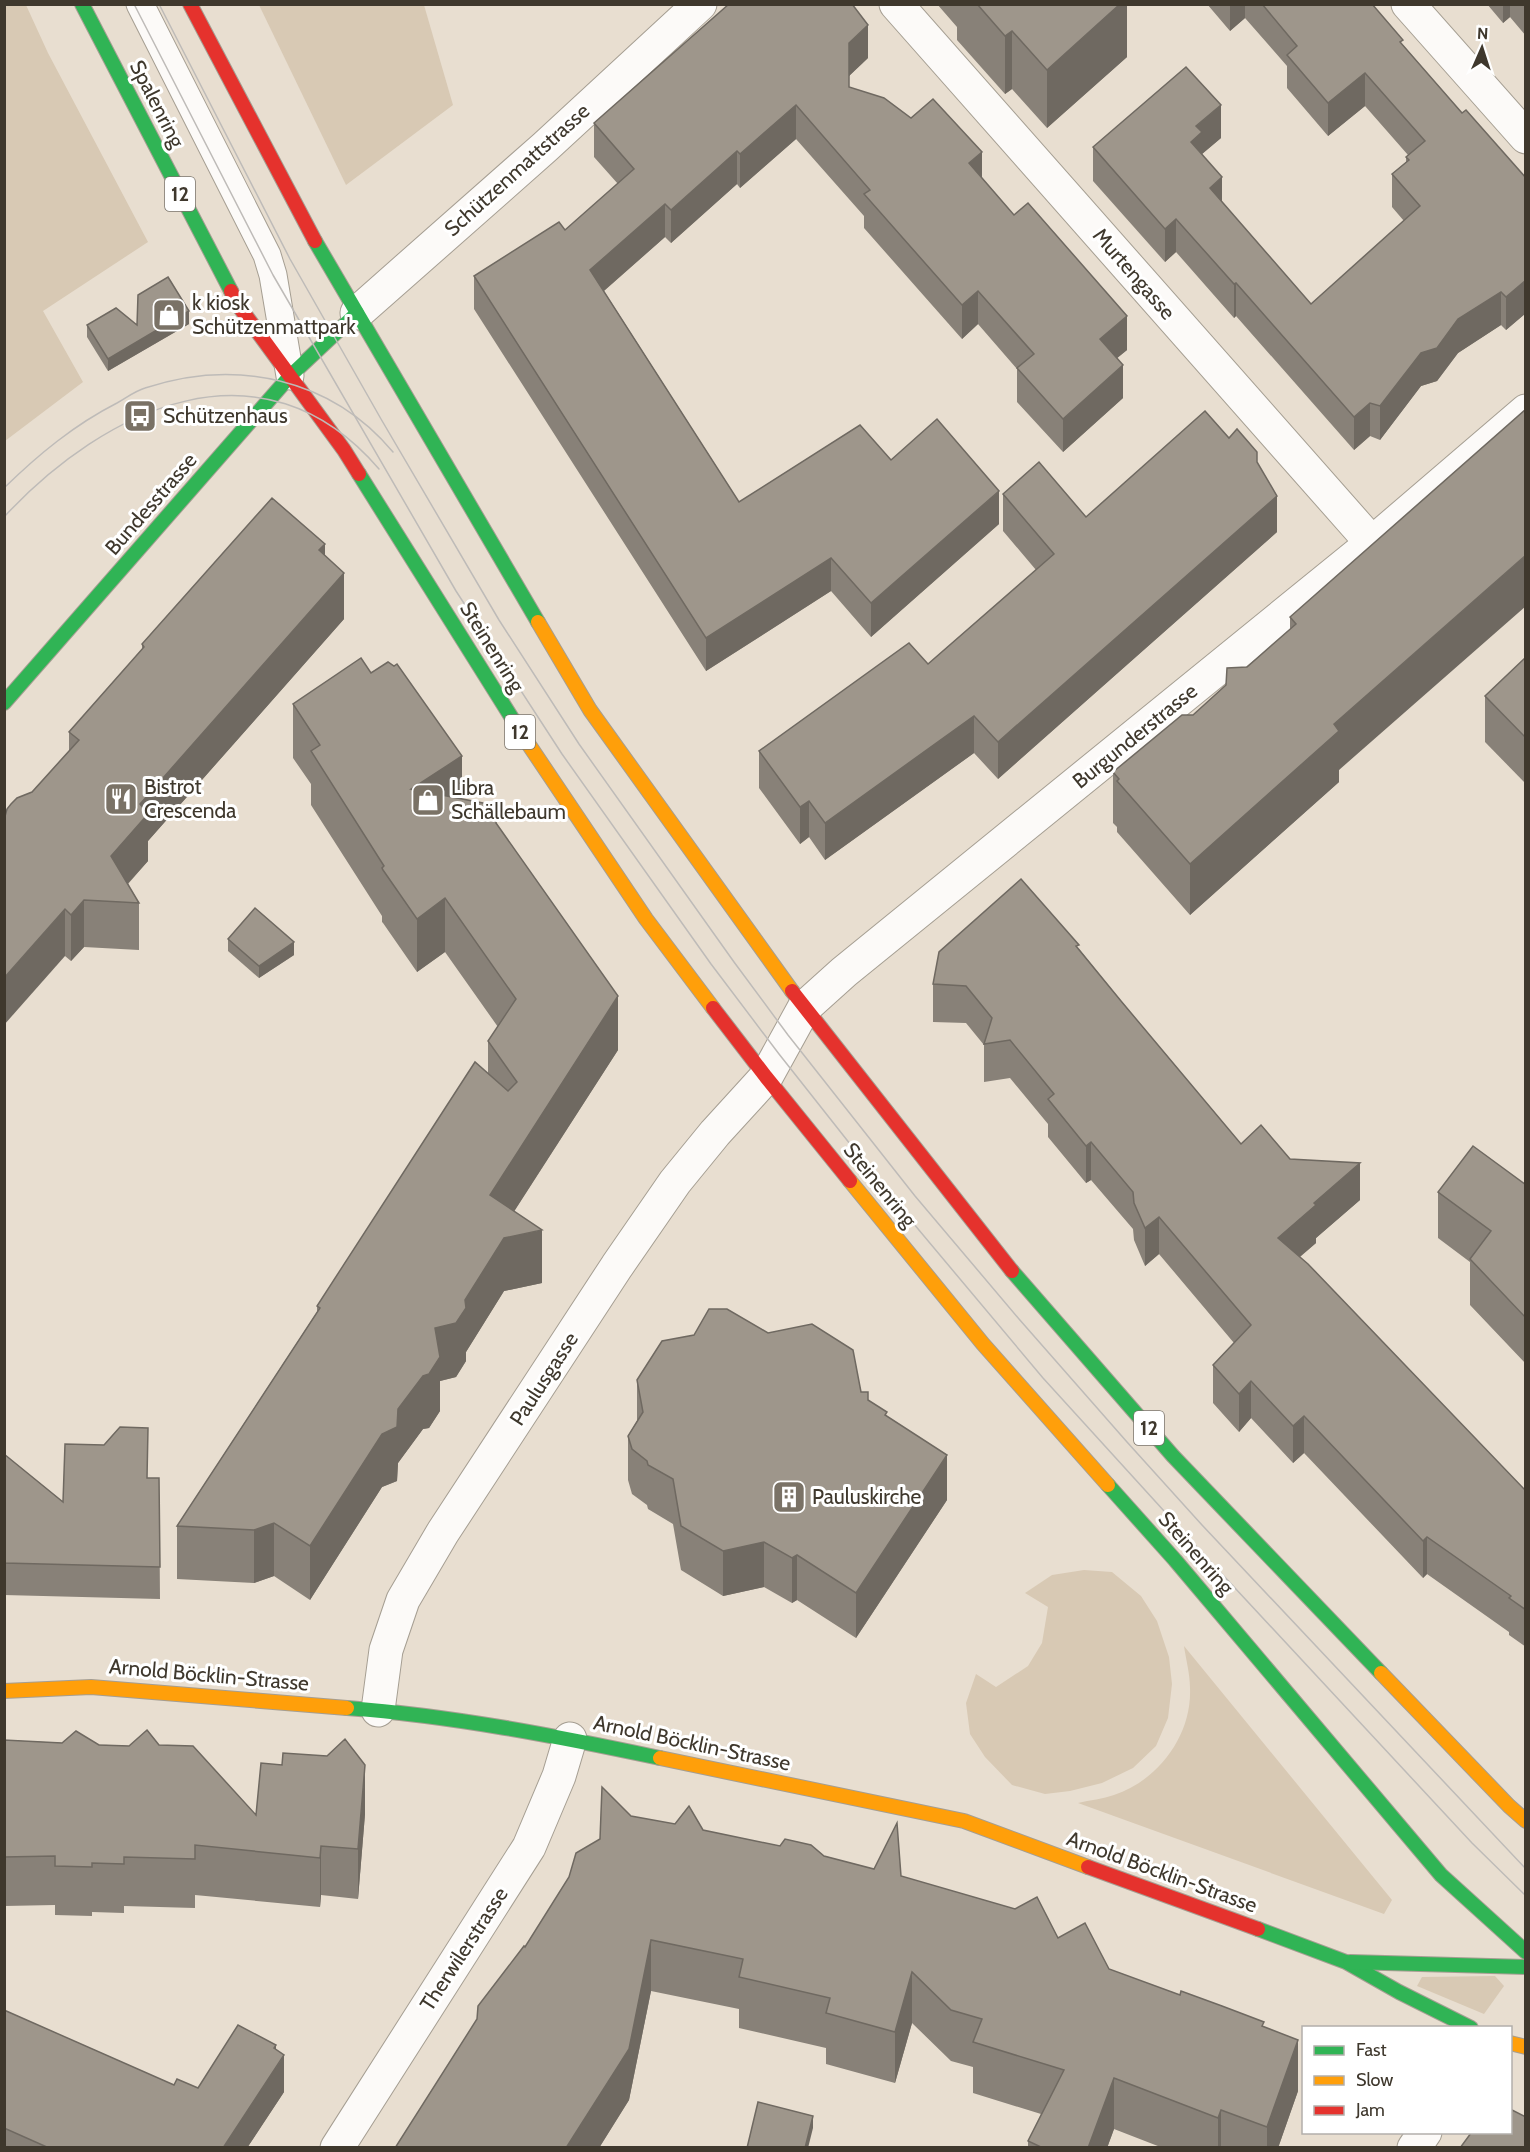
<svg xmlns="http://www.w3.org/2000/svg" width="1530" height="2152" font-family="Cabin,sans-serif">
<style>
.green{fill:#d8c9b4}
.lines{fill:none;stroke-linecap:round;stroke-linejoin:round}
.lane-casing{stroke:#a59e92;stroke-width:29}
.street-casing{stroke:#a59e92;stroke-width:35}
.fast-casing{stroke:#a59e92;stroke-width:16}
.slow-casing{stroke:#a59e92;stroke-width:16}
.jam-casing{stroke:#a59e92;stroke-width:16}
.lane{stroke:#fcfaf8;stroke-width:27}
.street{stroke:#fcfaf8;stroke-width:33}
.fast{stroke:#30b455;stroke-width:14}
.slow{stroke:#ff9f0a;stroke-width:14}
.jam{stroke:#e5322d;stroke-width:14}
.tram{stroke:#bebbb8;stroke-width:1.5}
.wall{fill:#888178}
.shaded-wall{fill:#6f6961}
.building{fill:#9e968b;stroke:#6f6961;stroke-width:1.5}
.labels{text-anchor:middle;stroke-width:6;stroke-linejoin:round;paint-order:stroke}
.shield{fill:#fff;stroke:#79746c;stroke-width:1.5}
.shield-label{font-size:20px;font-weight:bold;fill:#3f382d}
.street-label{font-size:21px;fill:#3f382d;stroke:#fff}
.poi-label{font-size:21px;fill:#3f382d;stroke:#fff;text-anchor:start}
</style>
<rect width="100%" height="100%" fill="#e8ded0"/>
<!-- green -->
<g class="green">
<polygon points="5,4 26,5 48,53 148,242 43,311 83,382 5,441"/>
<polygon points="259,5 424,5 453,105 346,185"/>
<polygon points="1084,1570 1112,1572 1141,1596 1157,1621 1169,1657 1172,1684 1168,1718 1156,1746 1133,1768 1102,1783 1070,1791 1045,1794 1012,1785 985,1757 970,1734 966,1703 976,1674 996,1687 1028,1666 1042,1643 1048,1607 1025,1593 1052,1575"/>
<path d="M1184 1646 1392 1900 1384 1914 1078 1803C1090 1800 1103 1799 1114 1795 1159 1780 1192 1735 1190 1688 1190 1674 1186 1660 1184 1646Z"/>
<polygon points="1495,1976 1504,1986 1484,2014 1417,1986 1422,1977"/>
</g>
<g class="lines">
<defs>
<polyline id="lane" points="140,4 267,255 273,275 290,376"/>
<g id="street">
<polyline points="896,4 1372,543"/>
<polyline points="1408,4 1526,137"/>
<polyline points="357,313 545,147 700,4"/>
<polyline points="378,1710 386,1650 403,1600 443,1532 617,1266 675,1182 715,1133 766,1077 804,1008 844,972 1372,543 1526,411"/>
<polyline points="337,2148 529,1847 559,1776 570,1739"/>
<polyline points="1414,2148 1425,2132"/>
</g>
<g id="fast">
<polyline points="82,4 231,291"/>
<polyline points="315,241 538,622"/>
<polyline points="359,474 525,739"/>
<polyline points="4,703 290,376 357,313"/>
<polyline points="1012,1271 1173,1456 1381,1673"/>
<polyline points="1108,1485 1175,1560 1441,1875 1526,1952"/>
<path d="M347 1708C453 1716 556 1736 660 1758"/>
<polyline points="1258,1929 1346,1962 1399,1992 1471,2028"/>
<polyline points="1350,1962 1526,1967"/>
</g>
<g id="slow">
<polyline points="538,622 590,710 792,991"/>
<polyline points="525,739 646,919 713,1008"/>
<polyline points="850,1181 983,1344 1108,1485"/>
<polyline points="1381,1673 1509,1806 1526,1821"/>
<polyline points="4,1691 91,1687 347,1708"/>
<polyline points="660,1758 964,1821 1088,1867"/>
<polyline points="1510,2043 1526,2047"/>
</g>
<g id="jam">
<polyline points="190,4 315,241"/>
<polyline points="231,291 238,305 344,450 359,474"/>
<polyline points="792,991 1012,1271"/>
<polyline points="713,1008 766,1077 850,1181"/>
<polyline points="1088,1867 1258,1929"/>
</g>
</defs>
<!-- lane casing -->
<use href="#lane" class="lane-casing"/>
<!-- street casing -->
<use href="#street" class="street-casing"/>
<!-- fast casing -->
<use href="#fast" class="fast-casing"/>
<!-- slow casing -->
<use href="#slow" class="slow-casing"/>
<!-- jam casing -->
<use href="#jam" class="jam-casing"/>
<!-- lane -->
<use href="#lane" class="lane"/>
<!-- street -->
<use href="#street" class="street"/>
<!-- fast -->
<use href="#fast" class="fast"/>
<!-- slow -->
<use href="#slow" class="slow"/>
<!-- jam -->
<use href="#jam" class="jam"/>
<!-- tram -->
<g class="tram">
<polyline points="134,4 273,275 456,591 562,754 711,964 779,1054 903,1211 1043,1378 1195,1545 1472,1843 1526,1896"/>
<polyline points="159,4 290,259 381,419 499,620 579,744 734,962 788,1035 915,1196 1019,1319 1127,1442 1202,1525 1526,1869"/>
<path d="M4 488C39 454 74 425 117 403 126 398 135 391 145 388 236 358 331 378 393 452"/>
<path d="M4 517C105 408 262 333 379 469"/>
</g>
</g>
<!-- wall -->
<g class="wall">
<polygon points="937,4 1127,4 1127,57 1047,128 1012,89 1005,94 957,40 957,27"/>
<polygon points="1207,4 1372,4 1403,45 1462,113 1526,178 1526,313 1506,330 1501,325 1458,353 1437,381 1421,386 1380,440 1370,436 1354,450 1236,316 1234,318 1176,252 1165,262 1093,181 1093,147 1221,138 1202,154 1222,203 1311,304 1404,221 1392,207 1392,174 1406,162 1406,157 1408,155 1365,106 1328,136 1287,88 1287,66 1245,18 1230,31"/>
<polygon points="1487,4 1526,4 1526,36 1510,17 1503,23"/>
<polygon points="868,58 849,76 849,87 982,178 1127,350 1117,358 1123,398 1063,452 1017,402 1017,369 978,324 962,339 864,228 864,216 796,139 740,188 737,184 671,243 665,237 604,291 739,502 891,460 999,524 871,637 831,591 706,671 474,309 474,276 565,230 618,184 594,157 594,123"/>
<polygon points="189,324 108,371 87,337 87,325"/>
<polygon points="1526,409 1339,770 1339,782 1190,915 1117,832 1117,827 1113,823 1113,772 1193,715 1290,630 1290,617"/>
<polygon points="1229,438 1257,463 1277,532 998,779 974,753 825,860 809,837 800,844 759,788 759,751 928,664 1036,570 1003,531 1003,494 1086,517"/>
<polygon points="325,555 344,619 148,841 148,861 128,884 139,903 139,950 84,947 71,961 65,956 32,792 69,751 69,732 142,649 142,644"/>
<polygon points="1526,657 1526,784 1485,742 1485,696"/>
<polygon points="371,673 462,799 497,825 618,1050 514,1211 542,1283 504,1291 466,1352 466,1361 456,1377 440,1381 440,1411 429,1428 423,1429 398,1463 397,1481 382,1487 310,1600 274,1576 254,1583 177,1579 177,1526 317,1312 317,1306 488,1074 488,1041 498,1027 445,952 417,972 383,923 382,922 382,916 311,805 311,784 293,758 293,704"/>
<polygon points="228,939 294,955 259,978 228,951"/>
<polygon points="1079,949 1121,1001 1241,1144 1290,1159 1360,1200 1316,1238 1316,1243 1300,1257 1526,1491 1526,1647 1509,1635 1509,1632 1427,1574 1423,1578 1304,1453 1293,1463 1251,1418 1239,1432 1213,1403 1213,1365 1234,1343 1159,1254 1145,1266 1134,1240 1133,1229 1091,1180 1086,1183 1048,1137 1048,1124 1010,1078 984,1082 984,1045 966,1023 933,1022 933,984"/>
<polygon points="1526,1185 1526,1364 1470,1305 1470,1262 1438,1238 1438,1192"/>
<polygon points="637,1380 861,1392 868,1400 887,1416 947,1500 856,1638 797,1600 792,1603 764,1587 723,1596 681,1570 673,1524 648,1509 647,1505 632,1494 628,1480 628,1436 637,1421"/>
<polygon points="4,1454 63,1502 148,1478 159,1478 160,1599 4,1595"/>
<polygon points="4,1740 129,1746 159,1745 256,1815 365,1814 358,1899 321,1895 320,1907 195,1895 195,1908 124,1906 124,1913 92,1912 92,1916 55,1915 55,1905 4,1906"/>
<polygon points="631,1816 703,1830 824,1856 901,1876 1058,1938 1109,1969 1264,2027 1298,2091 1278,2148 1163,2148 1114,2129 1107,2148 1028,2148 1028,2141 1041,2114 973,2093 973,2067 951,2061 912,2023 895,2083 826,2064 826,2048 739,2028 739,2009 651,1991 629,2100 599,2148 395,2148 525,1947 600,1839"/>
<polygon points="4,2010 174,2085 198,2088 276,2049 284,2092 247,2148 4,2148"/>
</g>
<!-- shaded-wall -->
<g class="shaded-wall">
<polygon points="1120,4 1127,4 1127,57 1047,128 1047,70"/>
<polygon points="1230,4 1245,4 1245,18 1230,31"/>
<polygon points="1503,4 1510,4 1510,17 1503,23"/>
<polygon points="868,25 868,58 849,76 849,43"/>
<polygon points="1012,31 1012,89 1005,94 1005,36"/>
<polygon points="1365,73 1365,106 1328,136 1328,103"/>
<polygon points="796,105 796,139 740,188 740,154"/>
<polygon points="1221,105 1221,138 1202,154 1191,142 1196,126"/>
<polygon points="737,151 737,184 671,243 671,210"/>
<polygon points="982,152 982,186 969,163"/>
<polygon points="1222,177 1222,211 1210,188"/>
<polygon points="665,204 665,237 590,303 590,270"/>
<polygon points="1176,219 1176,252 1165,262 1165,229"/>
<polygon points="1526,280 1526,313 1506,330 1506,297"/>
<polygon points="1236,283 1236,316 1234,318 1234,284"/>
<polygon points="978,291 978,324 962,339 962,305"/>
<polygon points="1501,292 1501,325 1458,353 1437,381 1421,386 1380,440 1380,406 1421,353 1458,319"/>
<polygon points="189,311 189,324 108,371 108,359"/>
<polygon points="1127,316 1127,350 1100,372 1100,339"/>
<polygon points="1123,365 1123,398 1063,452 1063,419"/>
<polygon points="1370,403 1370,436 1354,450 1354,417"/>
<polygon points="999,491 999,524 871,637 871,603"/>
<polygon points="1277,496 1277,532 998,779 998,742"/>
<polygon points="325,544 325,590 319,550"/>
<polygon points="1526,555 1526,606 1339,770 1339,782 1190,915 1190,864 1334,724"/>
<polygon points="831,558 831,591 706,671 706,638"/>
<polygon points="344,573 344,619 148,841 148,861 112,901 111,856 140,804"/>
<polygon points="974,716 974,753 825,860 825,823"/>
<polygon points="462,756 462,810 411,789"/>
<polygon points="809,801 809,837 800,844 800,807"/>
<polygon points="445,898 445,952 417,972 417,919"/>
<polygon points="84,900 84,947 71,961 71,915"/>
<polygon points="65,909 65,956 4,1025 4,978"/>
<polygon points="294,942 294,955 259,978 259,966"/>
<polygon points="618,996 618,1050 490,1249 490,1195"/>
<polygon points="1091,1142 1091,1180 1086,1183 1086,1146"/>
<polygon points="1360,1163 1360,1200 1316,1238 1316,1243 1278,1275 1278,1238 1314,1203"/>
<polygon points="1159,1217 1159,1254 1145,1266 1145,1228"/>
<polygon points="542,1230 542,1283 504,1291 466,1352 466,1361 456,1377 440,1381 440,1411 429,1428 423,1429 398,1463 397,1481 382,1487 310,1600 310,1546 398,1409 435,1328 465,1300 504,1238"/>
<polygon points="1251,1381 1251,1418 1239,1432 1239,1394"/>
<polygon points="1304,1416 1304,1453 1293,1463 1293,1426"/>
<polygon points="947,1455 947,1500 856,1638 856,1593"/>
<polygon points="274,1523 274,1576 254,1583 254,1530"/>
<polygon points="1427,1537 1427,1574 1423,1578 1423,1541"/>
<polygon points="764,1542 764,1587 723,1596 723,1551"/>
<polygon points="797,1555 797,1600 792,1603 792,1558"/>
<polygon points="365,1765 365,1814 358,1899 358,1849"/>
<polygon points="321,1846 321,1895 320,1907 320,1858"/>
<polygon points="651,1940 651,1991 629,2100 599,2148 566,2148"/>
<polygon points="912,1972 912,2023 895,2083 895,2032"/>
<polygon points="1298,2040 1298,2091 1278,2148 1267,2148 1267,2127"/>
<polygon points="276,2045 276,2068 284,2055 284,2092 247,2148 223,2148"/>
<polygon points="1114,2078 1114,2129 1107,2148 1088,2148"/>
<polygon points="1221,2110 1221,2148 1218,2148 1218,2118"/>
<polygon points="813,2116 813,2128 808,2148 805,2148"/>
</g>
<!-- building -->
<g class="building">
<polygon points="729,4 852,4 868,25 849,43 849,87 884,98 911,118 933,99 982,152 969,163 1014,215 1028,203 1127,316 1100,339 1123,365 1063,419 1017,368 1034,354 978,291 962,305 864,194 870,190 796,105 740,154 737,151 671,210 665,204 590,270 739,502 860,425 891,460 937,419 999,491 871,603 831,558 706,638 474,276 559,222 565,230 634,169 594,123"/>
<polygon points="977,4 1120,4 1047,70 1012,31 1005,36"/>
<polygon points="1262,4 1372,4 1403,40 1400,42 1462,113 1466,110 1526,178 1526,280 1506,297 1501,292 1458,319 1437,348 1421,353 1380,406 1370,403 1354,417 1236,283 1234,284 1176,219 1165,229 1093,147 1186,67 1221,105 1196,126 1202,132 1191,142 1222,177 1210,188 1311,304 1420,206 1392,174 1409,160 1406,157 1425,141 1365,73 1328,103 1287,55 1297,46"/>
<polygon points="168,277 189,311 108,359 87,325 116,308 137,325 138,295"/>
<polygon points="1526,409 1526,555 1334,724 1339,731 1190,864 1117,781 1119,779 1113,772 1182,715 1193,715 1226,685 1227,668 1247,667 1296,624 1290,617"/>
<polygon points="1205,411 1229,438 1237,429 1257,452 1257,462 1277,496 998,742 974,716 825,823 809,801 800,807 759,751 909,643 928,664 1054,554 1003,494 1039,462 1086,517"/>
<polygon points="272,498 325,544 319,550 344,573 140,804 148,814 111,856 139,903 84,900 71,915 65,909 4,978 4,820 7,809 11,804 17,798 32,792 79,740 69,732 144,647 142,644"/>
<polygon points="1526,657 1526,738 1485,696"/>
<polygon points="361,658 371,673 388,662 394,666 397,664 462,756 411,789 488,804 497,817 496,823 618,996 490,1195 542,1230 504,1238 465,1300 466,1308 456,1323 435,1328 440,1357 429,1374 423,1376 398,1409 397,1427 382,1434 310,1546 274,1523 254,1530 177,1526 320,1308 317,1306 475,1062 508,1091 517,1082 488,1041 516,999 445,898 417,919 383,870 382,868 384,866 311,751 320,745 293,704"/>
<polygon points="1021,879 1079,945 1076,946 1121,1001 1241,1144 1261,1125 1290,1159 1360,1163 1314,1203 1316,1205 1278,1238 1308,1264 1526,1491 1526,1610 1509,1598 1511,1596 1427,1537 1423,1541 1304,1416 1293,1426 1251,1381 1239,1394 1213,1365 1251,1325 1159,1217 1145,1228 1134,1203 1133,1192 1091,1142 1086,1146 1048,1099 1054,1094 1010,1040 984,1044 992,1018 966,986 933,984 939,952"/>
<polygon points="255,908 294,942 259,966 228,939"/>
<polygon points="1473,1146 1526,1185 1526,1318 1470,1259 1491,1231 1438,1192"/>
<polygon points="709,1309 727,1309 768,1333 812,1324 853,1350 861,1392 868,1392 868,1400 887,1412 885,1415 947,1455 856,1593 797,1555 792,1558 764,1542 723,1551 681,1526 673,1479 648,1465 647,1461 632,1449 628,1436 643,1412 637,1380 662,1341 694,1335"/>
<polygon points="120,1427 148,1428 147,1478 159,1478 160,1567 4,1563 4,1454 63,1502 65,1444 104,1445"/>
<polygon points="147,1730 159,1745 193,1746 256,1815 261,1763 282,1765 283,1753 327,1756 345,1739 365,1765 358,1849 321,1846 320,1858 195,1845 195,1859 124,1857 124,1864 92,1863 92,1867 55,1866 55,1856 4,1857 4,1740 62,1743 76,1731 99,1745 129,1746"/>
<polygon points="602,1787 631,1816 675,1824 689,1806 703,1830 780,1846 785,1839 811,1845 824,1856 874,1869 897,1823 901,1876 1015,1909 1037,1897 1058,1938 1085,1923 1109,1969 1180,1995 1181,1991 1222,2006 1264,2022 1262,2026 1298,2040 1267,2127 1221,2110 1218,2118 1114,2078 1088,2148 1043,2148 1028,2141 1064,2070 973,2042 982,2019 951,2010 912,1972 895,2032 826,2013 830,1998 739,1977 743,1959 651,1940 629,2049 566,2148 395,2148 477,2019 478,2006 524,1946 525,1947 569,1877 576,1853 600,1839"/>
<polygon points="4,2010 174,2085 177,2079 198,2088 238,2025 276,2045 274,2048 284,2055 223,2148 49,2148 4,2128"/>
<polygon points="758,2102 813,2116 805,2148 747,2148"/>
<polygon points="1510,2109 1526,2117 1526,2148 1460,2148 1471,2133 1510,2133"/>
</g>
<!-- icons -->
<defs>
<symbol id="shop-square" viewBox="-11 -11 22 22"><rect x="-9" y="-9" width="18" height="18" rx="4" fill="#7a7266" stroke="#fff"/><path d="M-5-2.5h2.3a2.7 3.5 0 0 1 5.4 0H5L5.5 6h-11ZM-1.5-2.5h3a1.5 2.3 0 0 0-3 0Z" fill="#fff"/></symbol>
<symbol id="bus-square" viewBox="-11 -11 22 22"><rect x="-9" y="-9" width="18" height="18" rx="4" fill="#7a7266" stroke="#fff"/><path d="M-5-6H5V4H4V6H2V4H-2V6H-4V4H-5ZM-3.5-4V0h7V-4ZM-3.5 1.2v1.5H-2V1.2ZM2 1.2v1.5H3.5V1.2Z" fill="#fff"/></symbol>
<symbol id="restaurant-square" viewBox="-11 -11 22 22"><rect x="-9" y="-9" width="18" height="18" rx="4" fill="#7a7266" stroke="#fff"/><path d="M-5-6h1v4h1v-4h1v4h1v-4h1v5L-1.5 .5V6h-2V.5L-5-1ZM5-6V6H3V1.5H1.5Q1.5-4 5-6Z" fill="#fff"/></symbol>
<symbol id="building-square" viewBox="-11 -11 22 22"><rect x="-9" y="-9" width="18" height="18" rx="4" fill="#7a7266" stroke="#fff"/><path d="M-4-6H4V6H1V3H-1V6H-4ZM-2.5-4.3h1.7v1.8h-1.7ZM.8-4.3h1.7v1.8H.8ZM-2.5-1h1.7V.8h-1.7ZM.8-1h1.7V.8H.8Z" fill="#fff"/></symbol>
</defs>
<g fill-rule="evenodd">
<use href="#shop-square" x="150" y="296" width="38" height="38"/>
<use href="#bus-square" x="121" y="397" width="38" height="38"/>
<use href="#restaurant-square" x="102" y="780" width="38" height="38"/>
<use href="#shop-square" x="409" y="781" width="38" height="38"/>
<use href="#building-square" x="770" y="1478" width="38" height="38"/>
</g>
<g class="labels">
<!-- shield labels -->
<g class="shield">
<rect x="165" y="177" width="30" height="34" rx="4.5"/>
<rect x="505" y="715" width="30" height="34" rx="4.5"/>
<rect x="1134" y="1411" width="30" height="34" rx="4.5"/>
</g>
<g class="shield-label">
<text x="180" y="201">12</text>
<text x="520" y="739">12</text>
<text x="1149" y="1435">12</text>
</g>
<!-- street labels -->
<g class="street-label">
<text transform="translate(157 104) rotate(63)" y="7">Spalenring</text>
<text transform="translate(517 170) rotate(-42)" y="7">Schützenmattstrasse</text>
<text transform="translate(1134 274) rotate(49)" y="7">Murtengasse</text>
<text transform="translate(151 504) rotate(-49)" y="7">Bundesstrasse</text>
<text transform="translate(492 647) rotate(58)" y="7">Steinenring</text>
<text transform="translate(1135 736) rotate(-39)" y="7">Burgunderstrasse</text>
<text transform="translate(880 1185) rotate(51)" y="7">Steinenring</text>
<text transform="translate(544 1379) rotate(-57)" y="7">Paulusgasse</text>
<text transform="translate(1196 1553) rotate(49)" y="7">Steinenring</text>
<text transform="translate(209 1675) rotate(5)" y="7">Arnold Böcklin-Strasse</text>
<text transform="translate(692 1743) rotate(12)" y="7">Arnold Böcklin-Strasse</text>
<text transform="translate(1162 1872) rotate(20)" y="7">Arnold Böcklin-Strasse</text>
<text transform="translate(464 1949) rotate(-57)" y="7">Therwilerstrasse</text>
</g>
<!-- poi labels -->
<g class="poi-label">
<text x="192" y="310">k kiosk<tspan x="192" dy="24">Schützenmattpark</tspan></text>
<text x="163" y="423">Schützenhaus</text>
<text x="144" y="794">Bistrot<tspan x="144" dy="24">Crescenda</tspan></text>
<text x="451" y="795">Libra<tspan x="451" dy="24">Schällebaum</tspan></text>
<text x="812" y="1504">Pauluskirche</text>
</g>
</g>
<!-- border -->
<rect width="1530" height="2152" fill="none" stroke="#3f382d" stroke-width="12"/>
<!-- legend -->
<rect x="1302" y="2026" width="210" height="108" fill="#ffffff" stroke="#b2afab" stroke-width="1.5"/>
<rect x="1314" y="2046" width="30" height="9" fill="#30b455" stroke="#b2afab" stroke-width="1.5"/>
<text x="1356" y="2056" font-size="18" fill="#3f382d">Fast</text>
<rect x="1314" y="2076" width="30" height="9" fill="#ff9f0a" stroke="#b2afab" stroke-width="1.5"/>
<text x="1356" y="2086" font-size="18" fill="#3f382d">Slow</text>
<rect x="1314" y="2106" width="30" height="9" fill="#e5322d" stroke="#b2afab" stroke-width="1.5"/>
<text x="1356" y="2116" font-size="18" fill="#3f382d">Jam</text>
<!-- north arrow -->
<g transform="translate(1482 48) rotate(3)" stroke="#ffffff" stroke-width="4.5" paint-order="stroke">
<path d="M0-4.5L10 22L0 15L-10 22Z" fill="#3f382d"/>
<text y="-9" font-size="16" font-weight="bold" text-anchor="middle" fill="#3f382d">N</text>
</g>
</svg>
